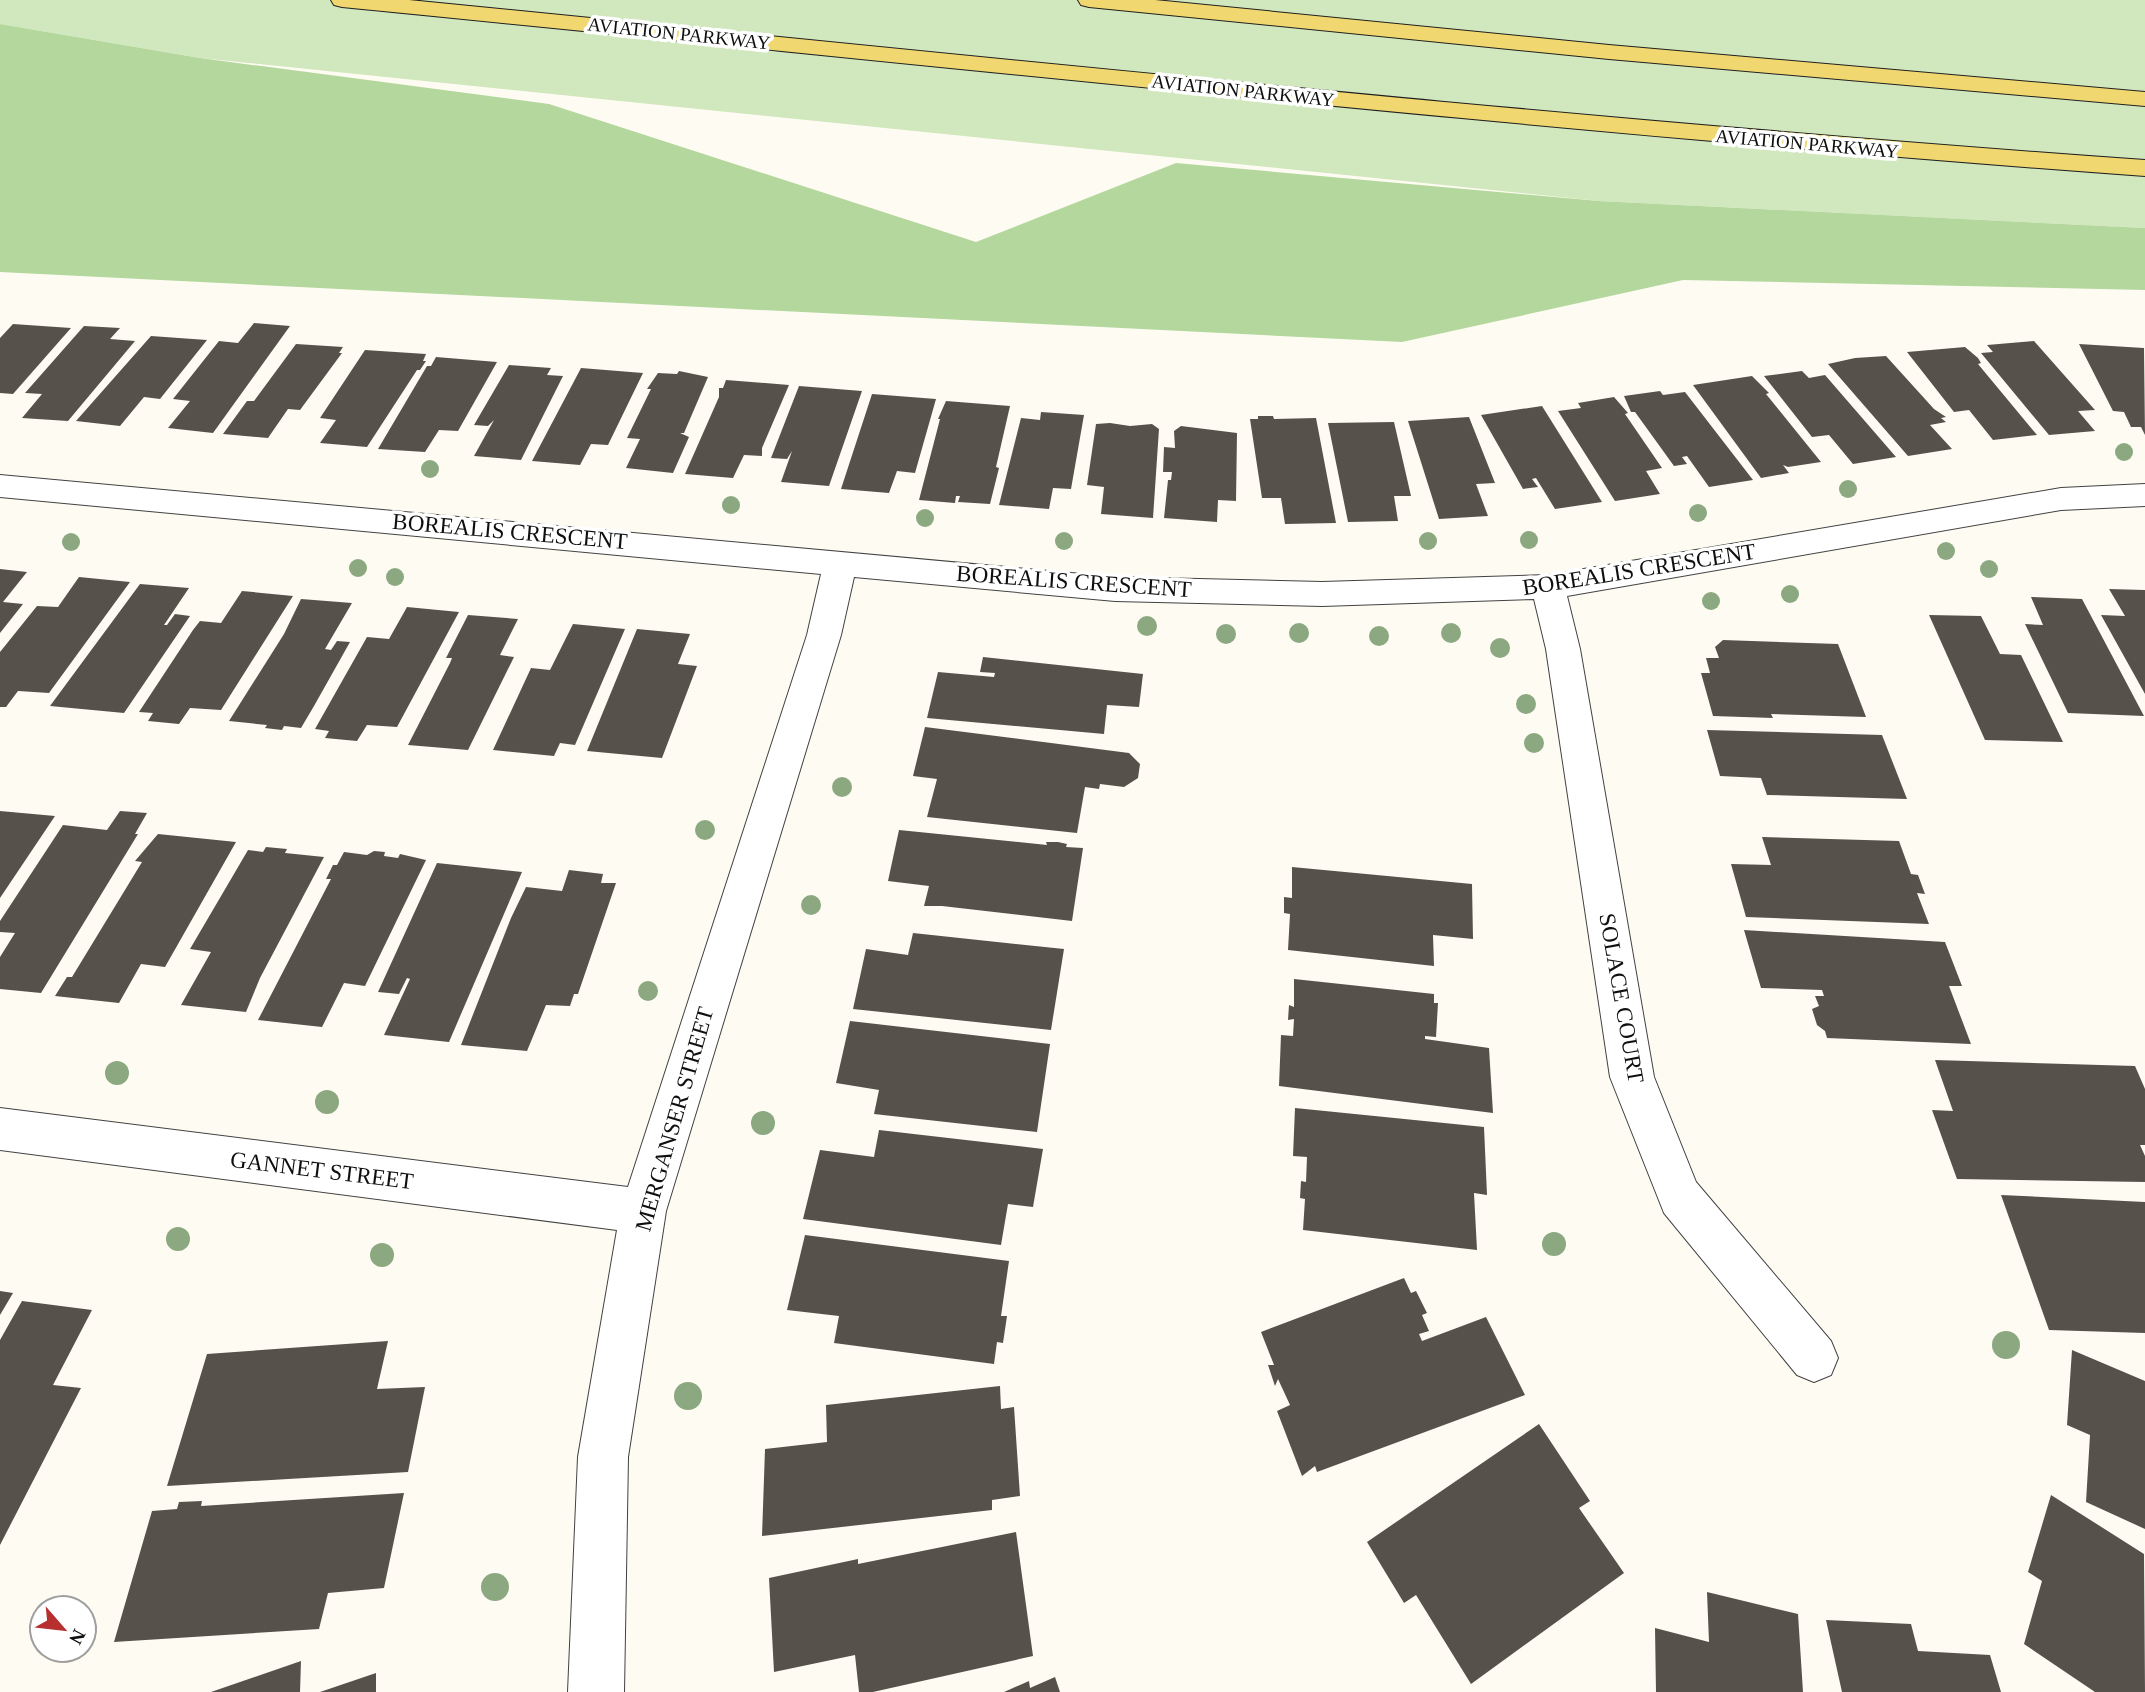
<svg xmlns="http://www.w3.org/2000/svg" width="2145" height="1692" font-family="'Times New Roman',serif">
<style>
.green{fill:#d1e7bd}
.forest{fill:#b4d79d}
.building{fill:#57514c}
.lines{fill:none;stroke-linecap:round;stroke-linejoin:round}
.minor-casing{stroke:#424242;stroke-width:2}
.major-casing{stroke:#202020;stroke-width:2}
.minor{fill:#fff;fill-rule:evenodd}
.major{fill:#f0d770;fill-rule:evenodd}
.tree{fill:#8ba880}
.labels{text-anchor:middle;stroke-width:7;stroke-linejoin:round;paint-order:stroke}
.far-street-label{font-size:19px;fill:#0f0f0f;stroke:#fff}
.street-label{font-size:23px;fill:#0f0f0f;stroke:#fff}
</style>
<rect width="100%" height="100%" fill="#fefcf2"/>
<!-- green -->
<polygon class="green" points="0,0 2145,0 2145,228 1599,201 200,58 0,24"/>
<!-- forest -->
<polygon class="forest" points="0,24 200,58 549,104 976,242 1176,163 1599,201 2145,228 2145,290 1683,280 1402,342 0,272"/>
<!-- building -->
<g class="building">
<polygon points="254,323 290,326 213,433 168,428 190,401 173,399 219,341 238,343"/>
<polygon points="13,324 71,328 13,394 0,393 0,338"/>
<polygon points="84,326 120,328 110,339 135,341 68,421 22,418 42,394 25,393"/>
<polygon points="151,336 207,340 160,399 144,397 120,426 76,421"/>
<polygon points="2034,341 2095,410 2078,411 2095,431 2049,435 1981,353 1993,352 1987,345"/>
<polygon points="296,344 343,347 339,353 342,353 300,410 288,409 268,438 223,434 247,401 254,401"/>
<polygon points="2079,344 2144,348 2145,435 2141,427 2131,427 2124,412 2113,411"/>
<polygon points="1965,347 1978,358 1981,363 1978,364 2037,435 1993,440 1969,410 1954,412 1907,352"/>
<polygon points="365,350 426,354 423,361 426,361 420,370 417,370 367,447 320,443 336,420 320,418"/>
<polygon points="1886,356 1934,409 1946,417 1941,418 1946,422 1930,425 1952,449 1908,456 1828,364 1855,358"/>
<polygon points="436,357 497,362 458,431 439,430 425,452 378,449 427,366 431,366"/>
<polygon points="509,365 551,368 547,375 563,376 521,460 474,456 494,420 488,426 474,425"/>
<polygon points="581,368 643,373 608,445 591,444 580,465 532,461"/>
<polygon points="679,371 708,377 684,433 680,433 689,437 673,473 626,468 640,439 627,438 651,389 647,389 658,373 677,374"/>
<polygon points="1802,371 1809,378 1825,375 1896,457 1853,464 1829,435 1812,437 1764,376"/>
<polygon points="1752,376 1769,393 1766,394 1821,462 1788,467 1783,465 1789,473 1761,478 1693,385"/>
<polygon points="726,380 789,385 762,448 762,456 744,455 733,478 685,474 719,397 719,388 723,388"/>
<polygon points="799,386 862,391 829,486 781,482 792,451 787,459 771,458"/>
<polygon points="1660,391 1663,395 1685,392 1753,480 1709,487 1687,456 1682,457 1687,464 1674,466 1635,412 1631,412 1624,396"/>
<polygon points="872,394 936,399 915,473 897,471 889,493 841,489"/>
<polygon points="1614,397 1628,413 1625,414 1662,468 1646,471 1660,494 1615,501 1558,411 1581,408 1578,403"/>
<polygon points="946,401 1010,406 996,467 999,468 990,504 958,502 960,496 956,496 955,503 919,500 940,419 938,419"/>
<polygon points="1542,406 1602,502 1555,509 1536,478 1532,479 1538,487 1523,489 1481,415"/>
<polygon points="1041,412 1084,415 1071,489 1053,488 1049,509 999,505 1021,418 1040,420"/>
<polygon points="1258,416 1273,416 1274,419 1316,418 1336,523 1285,524 1281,498 1262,498 1250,419 1258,419"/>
<polygon points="1469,417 1495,483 1476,484 1488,516 1439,519 1408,421"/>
<polygon points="1394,422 1411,496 1394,496 1398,521 1348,522 1328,423"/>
<polygon points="1110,423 1130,426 1152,424 1159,429 1153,518 1101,514 1104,487 1087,485 1096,424"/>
<polygon points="1181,426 1237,433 1236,501 1218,500 1217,522 1164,518 1168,480 1171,480 1172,472 1163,472 1164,447 1175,448 1174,431"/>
<polygon points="0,569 27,572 3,602 23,604 0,633"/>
<polygon points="79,577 130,582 49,693 18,691 6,707 0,707 0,652 37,606 58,607"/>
<polygon points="140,584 189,588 164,625 167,625 175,614 190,616 124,713 50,706"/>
<polygon points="2109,589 2145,590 2145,694 2101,615 2125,616"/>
<polygon points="242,591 293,596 221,710 190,708 179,724 148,721 153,713 139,712 193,630 200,621 221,623"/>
<polygon points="2031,597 2082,599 2144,716 2068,713 2025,624 2043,625"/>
<polygon points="301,599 352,603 325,649 331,650 337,641 350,642 314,706 301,728 284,726 282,730 265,728 267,725 229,721 284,634"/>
<polygon points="407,607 459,612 397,727 367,725 357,741 325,738 329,731 315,729 367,637 389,639"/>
<polygon points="468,615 518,619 500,655 514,657 468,750 408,745 450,663 452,658 446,658"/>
<polygon points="1929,615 1981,616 2000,654 2021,655 2063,742 1985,740"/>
<polygon points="573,624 625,629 575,745 560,743 554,756 493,750 531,668 550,670"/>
<polygon points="637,629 690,634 678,664 697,666 662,758 587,751"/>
<polygon points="1723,640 1838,644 1866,717 1771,714 1773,718 1713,716 1701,673 1710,673 1706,658 1719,658 1715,647"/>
<polygon points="983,657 1143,674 1139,707 1107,705 1104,734 927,718 938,672 994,677 995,673 980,672"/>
<polygon points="925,727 1129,753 1140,764 1138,778 1124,787 1100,784 1099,789 1085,787 1077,833 927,817 937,779 913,776"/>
<polygon points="1707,730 1882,735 1907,799 1767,795 1761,778 1720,776"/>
<polygon points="0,811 55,816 0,898"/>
<polygon points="120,811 147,813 135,834 138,834 41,993 0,989 0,957 15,933 0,932 0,921 63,825 107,830"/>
<polygon points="899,830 1047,845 1046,842 1058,842 1067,844 1066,847 1083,848 1072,921 942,906 924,906 929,886 888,881"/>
<polygon points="158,834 236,842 165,967 141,964 119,1003 55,996 67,977 72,977 142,862 135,861"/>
<polygon points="1762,837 1899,841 1911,874 1918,875 1925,894 1917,893 1929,924 1746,917 1731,864 1771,865"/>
<polygon points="266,847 287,849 285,853 324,857 260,978 246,1012 181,1005 211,952 190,949 248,850 263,852"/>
<polygon points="374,851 385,852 384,856 398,858 400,854 426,860 365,986 344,983 322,1027 258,1020 331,879 326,879 333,865 337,865 344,852 367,855"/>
<polygon points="437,863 522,872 449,1042 384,1035 410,979 407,978 399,994 378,992"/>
<polygon points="1292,867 1472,884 1473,939 1433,935 1434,966 1288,950 1290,914 1284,913 1284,897 1292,898"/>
<polygon points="569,870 603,874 601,883 616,883 578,994 574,994 570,1006 546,1005 527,1051 461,1045 511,918 526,887 562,891"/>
<polygon points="1744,930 1945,942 1962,986 1949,986 1971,1044 1827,1038 1825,1031 1817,1025 1812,1009 1819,1006 1815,996 1824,996 1822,990 1761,988"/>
<polygon points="913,933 1064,949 1051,1030 853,1009 866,949 908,955"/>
<polygon points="1294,979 1434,994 1434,1003 1438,1003 1436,1037 1425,1036 1425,1039 1489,1048 1493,1113 1279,1086 1281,1035 1293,1036 1294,1019 1288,1020 1289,1005 1294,1007"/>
<polygon points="850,1021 1050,1044 1037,1132 874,1114 879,1090 836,1083"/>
<polygon points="1935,1060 2135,1066 2145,1089 2145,1145 2140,1145 2145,1156 2145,1182 1957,1179 1932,1110 1953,1111"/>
<polygon points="1295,1108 1484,1127 1487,1195 1474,1193 1477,1250 1303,1230 1305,1199 1300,1198 1301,1181 1306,1182 1307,1157 1293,1156"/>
<polygon points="879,1130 1043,1149 1033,1207 1008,1204 1001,1245 803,1219 820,1150 874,1157"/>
<polygon points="2001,1195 2145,1202 2145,1333 2049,1330"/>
<polygon points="805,1235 1009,1261 1001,1316 1007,1316 1003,1343 997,1342 994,1364 834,1343 839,1316 787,1310"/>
<polygon points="1404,1278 1411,1293 1416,1291 1427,1313 1422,1315 1429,1331 1419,1334 1422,1341 1486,1317 1525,1395 1317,1472 1315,1466 1302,1476 1277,1411 1290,1405 1278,1379 1275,1386 1268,1365 1274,1365 1261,1332"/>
<polygon points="0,1291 13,1293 0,1315"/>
<polygon points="22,1301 92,1310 53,1385 81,1388 0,1545 0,1340"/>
<polygon points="388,1341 377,1389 425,1387 408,1472 167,1486 207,1354"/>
<polygon points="2072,1350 2145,1381 2145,1529 2086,1502 2090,1435 2067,1425"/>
<polygon points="1000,1386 1001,1409 1014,1407 1020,1496 992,1500 992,1510 762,1536 765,1449 827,1442 826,1405"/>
<polygon points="1539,1424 1590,1501 1579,1508 1624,1573 1471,1684 1416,1595 1404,1603 1367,1542"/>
<polygon points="404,1493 384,1588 328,1593 319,1629 114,1642 152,1511 177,1509 179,1502 202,1501 201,1506"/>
<polygon points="2051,1495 2144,1554 2145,1692 2095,1692 2024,1644 2042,1581 2028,1572"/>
<polygon points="1016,1532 1033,1656 873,1692 859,1692 855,1655 774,1672 769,1578 858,1559 858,1564"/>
<polygon points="1707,1592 1798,1614 1803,1692 1656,1692 1655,1628 1709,1642"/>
<polygon points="1826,1620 1911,1624 1918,1651 1990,1655 2001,1692 1842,1692"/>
<polygon points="301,1661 300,1692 211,1692"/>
<polygon points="376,1673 376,1692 320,1692"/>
<polygon points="1055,1677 1060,1692 1004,1692 1029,1681 1030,1688"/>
</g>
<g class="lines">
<defs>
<polygon id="minor" points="0,475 1115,577 1322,582 1548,575 2061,488 2145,484 2145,506 2061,510 1567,596 1580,649 1654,1077 1696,1182 1831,1341 1838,1358 1831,1375 1814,1382 1797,1375 1664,1213 1610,1077 1546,649 1534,599 1322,606 1115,601 854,577 841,635 666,1211 628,1457 624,1692 568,1692 578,1457 617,1230 0,1150 0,1108 628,1187 807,635 821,574 0,497"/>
<g id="major">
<path d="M331 0H409C987 57 1565 119 2145 160V176C1543 132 943 66 342 7L334 5Z"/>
<polygon points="1078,0 1155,0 1609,45 2145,92 2145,106 1609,59 1089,7 1081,5"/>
</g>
</defs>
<!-- minor casing -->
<use href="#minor" class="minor-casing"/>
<!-- major casing -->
<use href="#major" class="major-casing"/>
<!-- minor -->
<use href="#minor" class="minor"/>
<!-- major -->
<use href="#major" class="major"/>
</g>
<!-- trees -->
<g class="tree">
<circle cx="2124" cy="452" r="9"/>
<circle cx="430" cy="469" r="9"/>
<circle cx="1848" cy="489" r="9"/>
<circle cx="731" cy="505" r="9"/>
<circle cx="1698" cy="513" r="9"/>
<circle cx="925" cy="518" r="9"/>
<circle cx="1529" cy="540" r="9"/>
<circle cx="1064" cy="541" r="9"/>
<circle cx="1428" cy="541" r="9"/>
<circle cx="71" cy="542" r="9"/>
<circle cx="1946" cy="551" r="9"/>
<circle cx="358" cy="568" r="9"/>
<circle cx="1989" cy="569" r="9"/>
<circle cx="395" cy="577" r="9"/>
<circle cx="1790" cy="594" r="9"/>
<circle cx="1711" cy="601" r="9"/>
<circle cx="1147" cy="626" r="10"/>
<circle cx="1299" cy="633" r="10"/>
<circle cx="1451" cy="633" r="10"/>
<circle cx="1226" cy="634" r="10"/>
<circle cx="1379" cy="636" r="10"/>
<circle cx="1500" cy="648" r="10"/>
<circle cx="1526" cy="704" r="10"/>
<circle cx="1534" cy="743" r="10"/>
<circle cx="842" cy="787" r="10"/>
<circle cx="705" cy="830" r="10"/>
<circle cx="811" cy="905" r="10"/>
<circle cx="648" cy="991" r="10"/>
<circle cx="117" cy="1073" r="12"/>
<circle cx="327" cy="1102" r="12"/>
<circle cx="763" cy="1123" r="12"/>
<circle cx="178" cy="1239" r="12"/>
<circle cx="1554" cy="1244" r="12"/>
<circle cx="382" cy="1255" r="12"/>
<circle cx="2006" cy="1345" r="14"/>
<circle cx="688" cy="1396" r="14"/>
<circle cx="495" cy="1587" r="14"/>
</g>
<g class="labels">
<!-- far-street labels -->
<g class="far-street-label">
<text transform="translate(679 33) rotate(6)" y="7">AVIATION PARKWAY</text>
<text transform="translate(1243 90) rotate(6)" y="7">AVIATION PARKWAY</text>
<text transform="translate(1807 143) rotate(5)" y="7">AVIATION PARKWAY</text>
</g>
<!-- street labels -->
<g class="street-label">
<text transform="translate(510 531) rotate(5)" y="8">BOREALIS CRESCENT</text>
<text transform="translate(1639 569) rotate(-9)" y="8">BOREALIS CRESCENT</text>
<text transform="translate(1074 581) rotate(4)" y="8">BOREALIS CRESCENT</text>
<text transform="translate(1622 998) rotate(80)" y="8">SOLACE COURT</text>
<text transform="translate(674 1119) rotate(-74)" y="8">MERGANSER STREET</text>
<text transform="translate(322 1170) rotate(7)" y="8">GANNET STREET</text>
</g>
</g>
<!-- north arrow -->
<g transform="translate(63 1629) rotate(118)"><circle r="33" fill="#ffffff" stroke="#9f9f9f" stroke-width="2"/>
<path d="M0-5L12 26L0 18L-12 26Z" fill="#b72f2f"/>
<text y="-10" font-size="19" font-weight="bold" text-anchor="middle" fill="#0f0f0f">N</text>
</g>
</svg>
